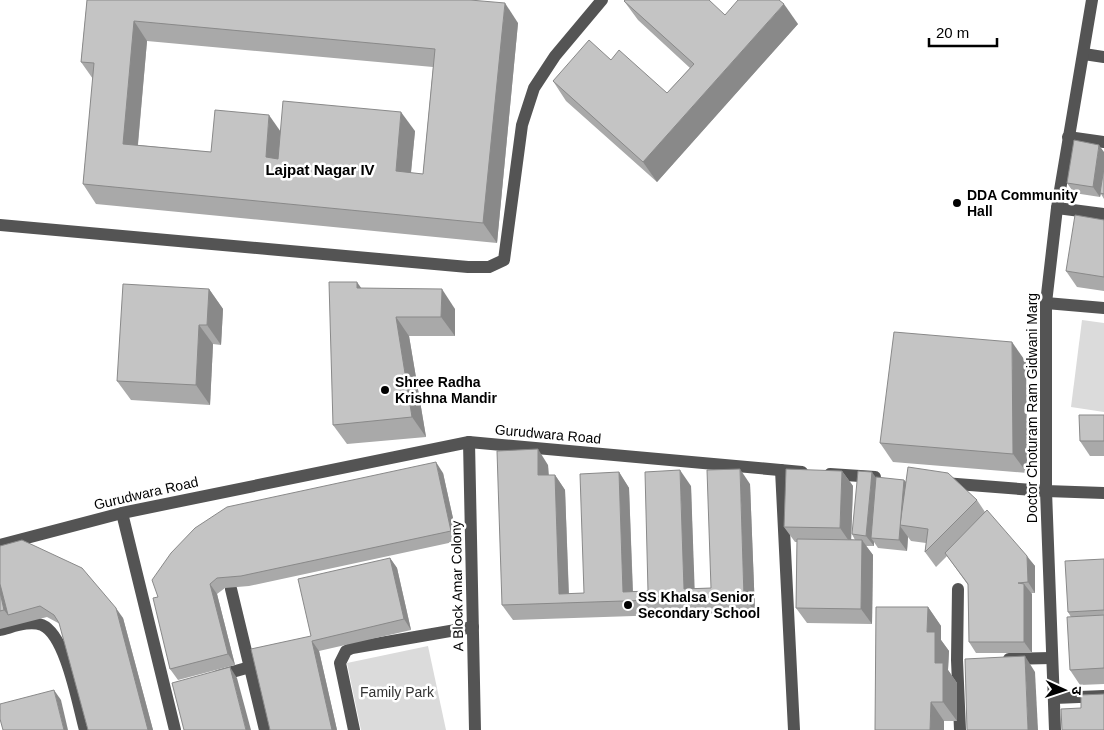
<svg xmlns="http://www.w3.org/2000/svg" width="1104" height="730" font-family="Arial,'Noto Sans Devanagari',sans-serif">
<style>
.green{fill:#dbdbdb}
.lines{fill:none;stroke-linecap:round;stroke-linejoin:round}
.minor{stroke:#545454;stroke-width:12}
.wall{fill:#a9a9a9;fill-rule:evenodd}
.shaded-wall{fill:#898989}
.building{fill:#c4c4c4;stroke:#898989;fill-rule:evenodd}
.poi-dot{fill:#000;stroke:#fff;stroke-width:2}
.labels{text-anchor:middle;stroke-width:5;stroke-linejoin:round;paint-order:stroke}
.poi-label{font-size:14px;font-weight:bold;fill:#000;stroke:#fff;text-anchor:start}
.street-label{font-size:14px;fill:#000;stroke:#fff}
.park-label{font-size:14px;fill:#323232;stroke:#fff}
.neighbourhood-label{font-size:15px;font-weight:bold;fill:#000;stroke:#fff}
</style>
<rect width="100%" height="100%" fill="#fff"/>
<!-- green -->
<g class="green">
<polygon points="1082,320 1104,323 1104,412 1071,407"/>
<polygon points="428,646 446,730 361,730 347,663"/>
</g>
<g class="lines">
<!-- minor -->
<g class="minor">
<polyline points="1084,54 1104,57"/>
<polyline points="1068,137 1104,142"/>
<polyline points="1057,208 1104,214"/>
<polyline points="0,225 468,267 489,267 504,260 522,125 534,88 555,56 602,0"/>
<polyline points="1046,303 1104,308"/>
<polyline points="469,442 475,730"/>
<polyline points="781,470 794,730"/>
<polyline points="830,474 875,477"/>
<polyline points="944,483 1046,491 1104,493"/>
<polyline points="122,513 175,730"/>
<polyline points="0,545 122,513 469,442 802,472"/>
<polyline points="231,589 265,730"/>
<polyline points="958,589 957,660 960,730"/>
<path d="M0 630C13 627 29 620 42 625 66 635 78 705 85 730"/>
<polyline points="1009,659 1052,658"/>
<polyline points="218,676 250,667"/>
<polyline points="1054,698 1104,696"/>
<polyline points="354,730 340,663 346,651 352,648 473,627"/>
<polyline points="1055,730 1046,491 1046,303 1057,208 1092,0"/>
</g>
</g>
<!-- wall -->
<g class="wall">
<path d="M87 0 518 23 497 243 96 204 83 184 93 79 81 62ZM147 41 433 67 423 174 411 173 415 131H280L211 152 138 145Z"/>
<polygon points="624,1 798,24 657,182 566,101 553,81 611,60 667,93 690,68 638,20"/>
<polygon points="1104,152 1104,199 1101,194 1100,197 1074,193 1067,183"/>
<polygon points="1104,220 1104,291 1077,287 1066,271"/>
<polygon points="209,289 223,309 221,345 213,344 210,405 131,400 117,381"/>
<polygon points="361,289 455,309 455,336 409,336 426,437 347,444 333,425"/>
<polygon points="1026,362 1027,473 893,462 880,443"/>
<polygon points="1104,415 1104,456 1090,456 1080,441"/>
<polygon points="548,465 549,475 555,475 565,490 569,594 584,593 619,472 629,488 633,591 648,591 691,486 694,588 711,588 750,484 755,612 513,620 502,605"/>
<polygon points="842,471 853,486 851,539 855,540 852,534 876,478 904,480 906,482 977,500 985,512 1035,566 1035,593 1031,593 1032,594 1032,653 976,653 969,642 968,585 947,556 936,567 925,552 926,543 911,541 908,537 907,551 878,548 874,542 874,546 866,546 873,555 872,624 807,623 796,608 797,542 795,542 784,527"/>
<polygon points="443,473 458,541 249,586 225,588 217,594 235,665 178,680 170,669 158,597"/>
<polygon points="0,546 123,618 153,730 88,730 60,624 47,617 0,629"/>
<polygon points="390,558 397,568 411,630 319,651 337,730 270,730 311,636"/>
<polygon points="1104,559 1104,684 1080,685 1070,670 1071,617 1068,612"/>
<polygon points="928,607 941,626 941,640 949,651 948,670 957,683 957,721 944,721 944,730 875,730"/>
</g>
<!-- shaded-wall -->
<g class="shaded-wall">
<polygon points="505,3 518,23 497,243 483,223"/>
<polygon points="784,4 798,24 657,182 643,162"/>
<polygon points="134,21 147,41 136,164 123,144"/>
<polygon points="401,112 415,131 409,191 396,171"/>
<polygon points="269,115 283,135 279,177 266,157"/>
<polygon points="1099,145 1104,152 1104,173 1100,197 1093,187"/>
<polygon points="357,282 371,302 357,288"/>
<polygon points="209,289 223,309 221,345 207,325"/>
<polygon points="442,289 455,309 455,336 441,317"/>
<polygon points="396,317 409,336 426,437 412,417"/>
<polygon points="199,325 213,344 210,405 196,385"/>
<polygon points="1012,342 1026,362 1027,473 1013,454"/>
<polygon points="538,449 548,465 549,490 538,475"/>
<polygon points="436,462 443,473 458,541 451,531"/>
<polygon points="740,469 750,484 755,612 744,597"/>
<polygon points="680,470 691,486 695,598 684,589"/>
<polygon points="842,471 853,486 851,544 840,528"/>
<polygon points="619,472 629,488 633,600 623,592"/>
<polygon points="872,472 880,483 871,538 874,542 874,546 866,536"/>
<polygon points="555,475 565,490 569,603 559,594"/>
<polygon points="904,480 912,490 901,525"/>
<polygon points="900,526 908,537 907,551 899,540"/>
<polygon points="862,540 873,555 872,624 861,609"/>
<polygon points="1027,556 1035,566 1035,593 1028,582"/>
<polygon points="390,558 397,568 411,630 404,619"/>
<polygon points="0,566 8,615 4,610 0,592"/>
<polygon points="210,584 217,594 235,665 228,654"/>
<polygon points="1024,584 1032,594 1032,653 1024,642"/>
<polygon points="928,607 941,626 941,640 949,651 948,670 957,683 957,721 943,702 927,632"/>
<polygon points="116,608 123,618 153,730 148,730"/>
<polygon points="312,641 319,651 337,730 332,730"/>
<polygon points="1025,656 1035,672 1038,730 1028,730"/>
<polygon points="230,667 237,678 251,730 246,730"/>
<polygon points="54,690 61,700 68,730 64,730"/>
<polygon points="931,702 944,721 944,730 930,730"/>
</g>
<!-- building -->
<g class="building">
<path d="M87 0H470L505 3 483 223 83 184 94 63 81 62ZM134 21 435 49 423 174 396 171 401 112 283 101 278 159 266 157 269 115 215 110 211 152 123 144Z"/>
<polygon points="625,0 709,0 725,15 738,0 779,0 784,4 643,162 553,81 589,40 611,60 619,50 667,93 694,64 624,1"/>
<polygon points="1074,140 1099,145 1093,187 1067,183"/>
<polygon points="1104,168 1104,194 1100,193"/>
<polygon points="1075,215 1104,220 1104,277 1066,271"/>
<polygon points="329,282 357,282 357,288 442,289 441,317 396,317 412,417 333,425"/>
<polygon points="123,284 209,289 207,325 199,325 196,385 117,381"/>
<polygon points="894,332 1012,342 1013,454 880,443"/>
<polygon points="1079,415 1104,415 1104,441 1080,441"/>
<polygon points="538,449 538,475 555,475 559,594 584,593 580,474 619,472 623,592 648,591 645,472 680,470 684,589 711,588 707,470 740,469 744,597 502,605 497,451"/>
<polygon points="436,462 451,531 241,576 217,578 210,584 228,654 170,669 153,598 158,597 152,580 171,553 195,528 227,507"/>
<polygon points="908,467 948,473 977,500 925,552 928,529 900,525"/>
<polygon points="786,469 842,471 840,528 784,527"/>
<polygon points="858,471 872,472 866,536 852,534"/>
<polygon points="876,477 904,480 899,540 871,538"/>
<polygon points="987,510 1027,556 1028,582 1018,583 1024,584 1024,642 969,642 968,584 945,553"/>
<polygon points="797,539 862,540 861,609 796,608"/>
<polygon points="22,540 82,568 116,608 148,730 88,730 59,623 54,615 40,606 8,615 0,584 0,546"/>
<polygon points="390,558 404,619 312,641 332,730 270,730 251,649 311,636 298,579"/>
<polygon points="1104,559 1104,610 1068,612 1065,561"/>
<polygon points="0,592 4,610 0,611"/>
<polygon points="876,607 928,607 927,632 935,632 935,663 943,663 943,702 931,702 930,730 875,730"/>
<polygon points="1104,615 1104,668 1070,670 1067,617"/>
<polygon points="1025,656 1028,730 967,730 965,659"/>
<polygon points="230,667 246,730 184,730 172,683"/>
<polygon points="54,690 64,730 3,730 0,719 0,704"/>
<polygon points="1104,694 1104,730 1062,730 1061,709 1081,708 1081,695"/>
</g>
<!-- markers -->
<g class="poi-dot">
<circle cx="957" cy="203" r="5"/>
<circle cx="385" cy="390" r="5"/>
<circle cx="628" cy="605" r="5"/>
</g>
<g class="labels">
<!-- poi labels -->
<g class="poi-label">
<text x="967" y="200">DDA Community<tspan x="967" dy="16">Hall</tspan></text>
<text x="395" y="387">Shree Radha<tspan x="395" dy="16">Krishna Mandir</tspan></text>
<text x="638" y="602">SS Khalsa Senior<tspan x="638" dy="16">Secondary School</tspan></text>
</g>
<!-- street labels -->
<g class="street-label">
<text transform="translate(1032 408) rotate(-90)" y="5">Doctor Choturam Ram Gidwani Marg</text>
<text transform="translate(548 434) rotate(5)" y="5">Gurudwara Road</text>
<text transform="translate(146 493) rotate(-13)" y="5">Gurudwara Road</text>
<text transform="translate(457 586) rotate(-91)" y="5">A Block Amar Colony</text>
</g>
<!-- park labels -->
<g class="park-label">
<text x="397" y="697">Family Park</text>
</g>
<!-- neighbourhood labels -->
<g class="neighbourhood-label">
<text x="320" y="175">Lajpat Nagar IV</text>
</g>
</g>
<!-- north arrow -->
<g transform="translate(1064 690) rotate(93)" stroke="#ffffff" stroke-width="4" paint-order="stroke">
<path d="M0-4L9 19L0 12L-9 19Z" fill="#000000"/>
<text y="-8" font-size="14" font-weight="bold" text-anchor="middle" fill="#000000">उ</text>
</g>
<!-- scale -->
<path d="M929 38v8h68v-8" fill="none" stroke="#000000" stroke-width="2.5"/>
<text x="936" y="38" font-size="15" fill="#000000" stroke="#ffffff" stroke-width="4" paint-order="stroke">20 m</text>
</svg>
